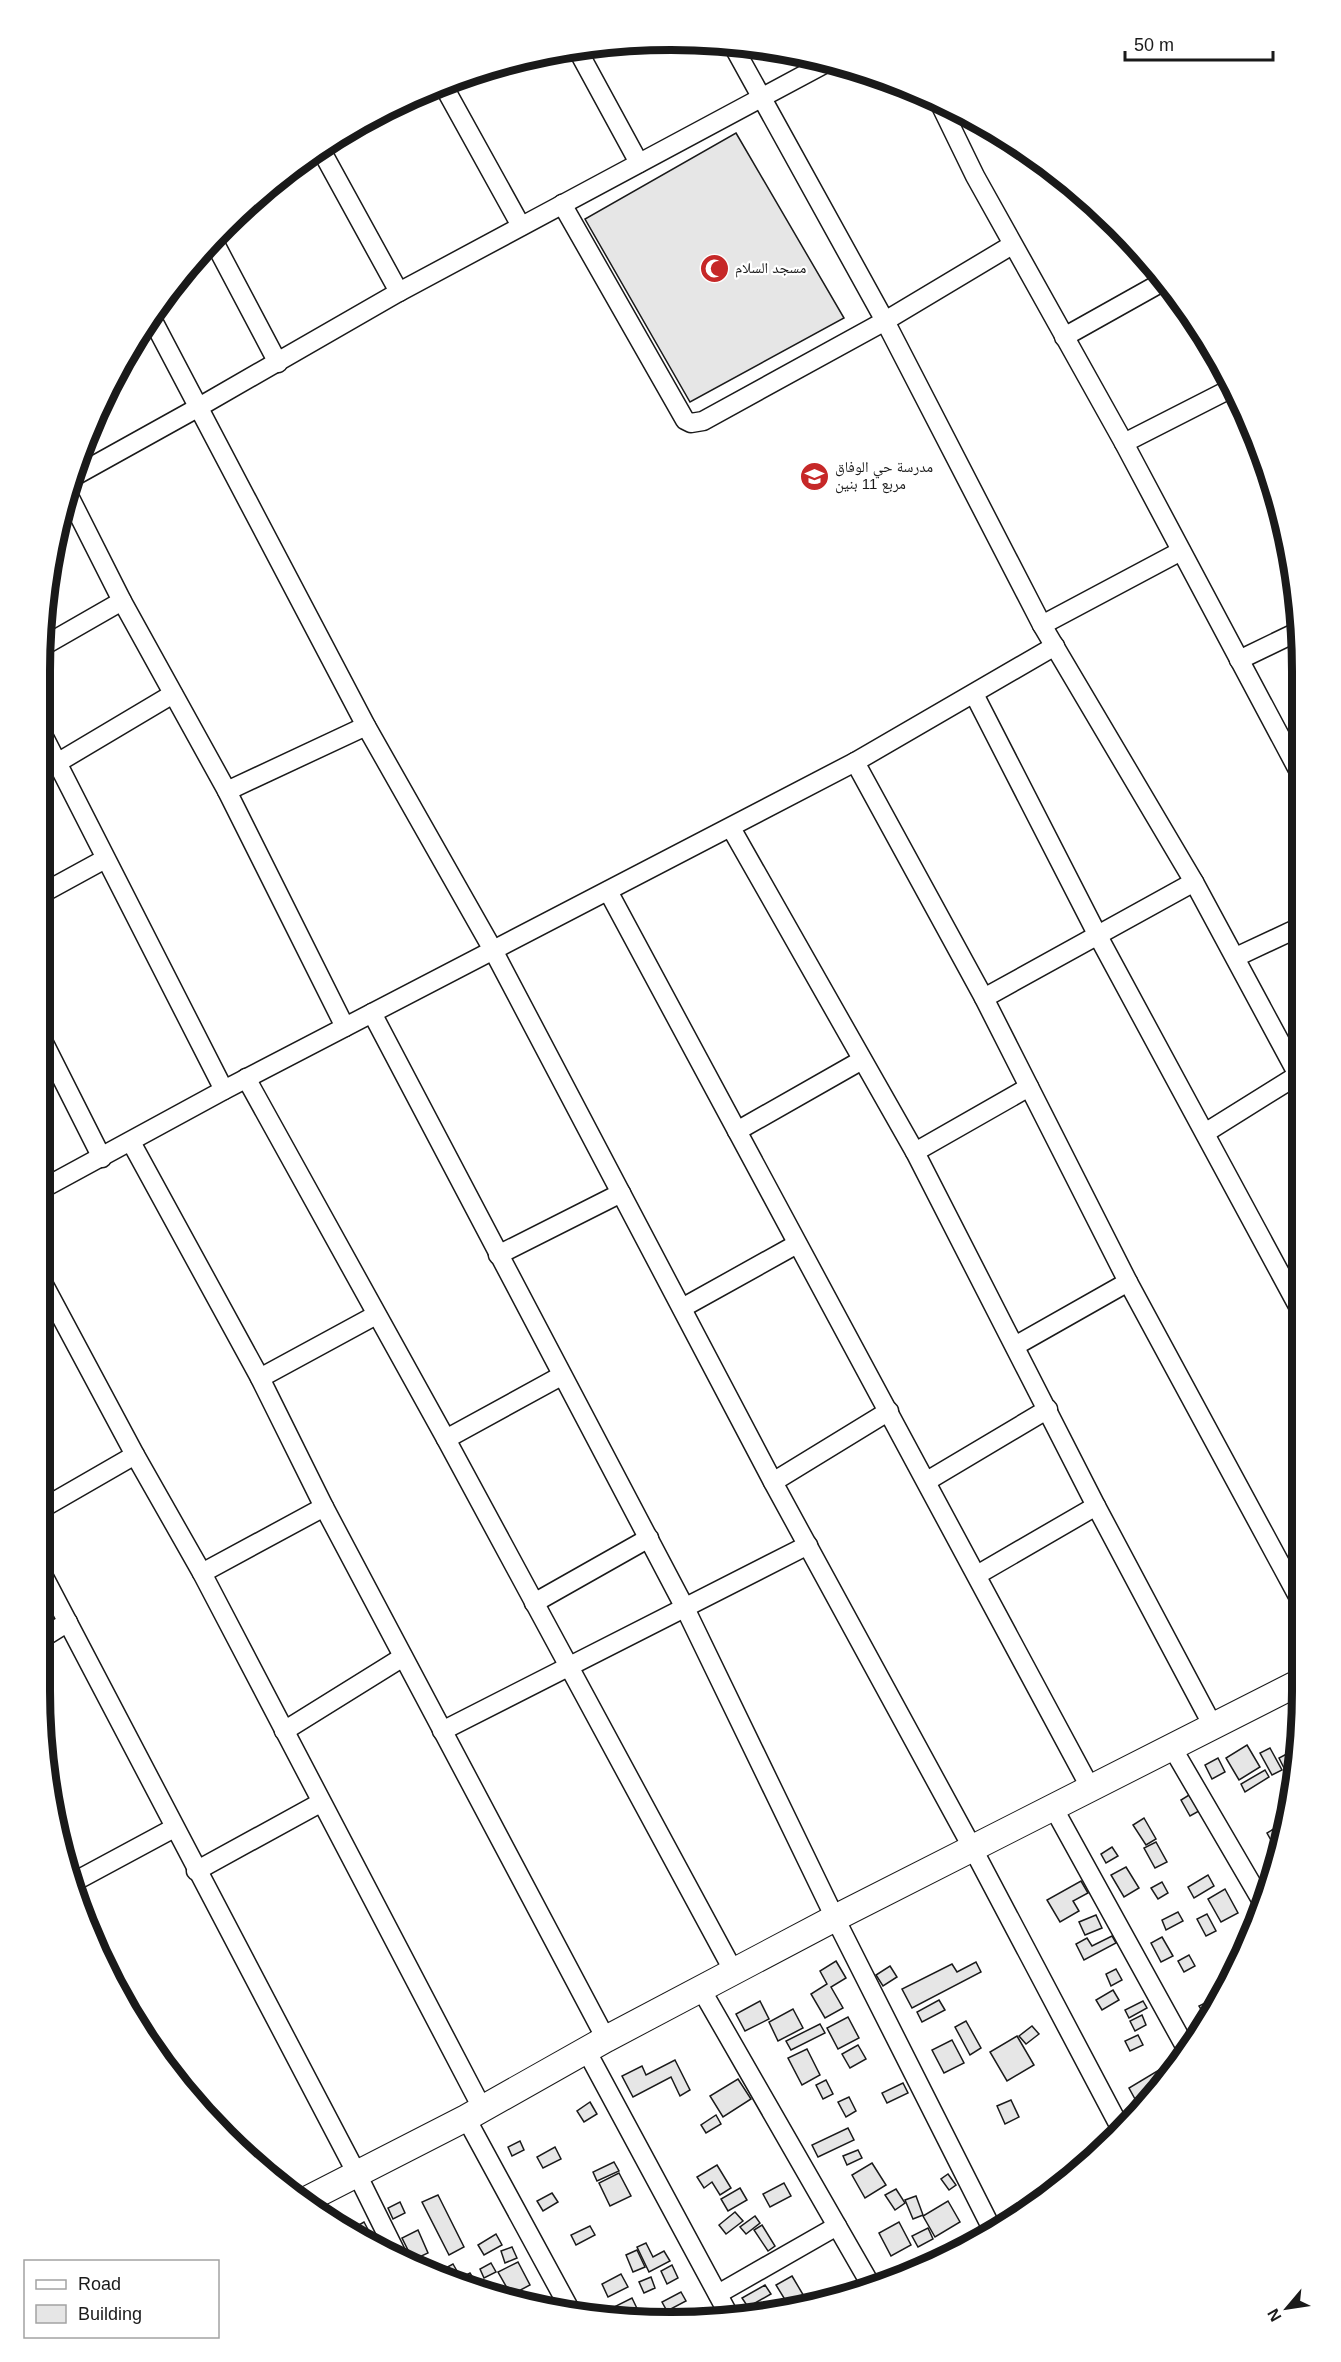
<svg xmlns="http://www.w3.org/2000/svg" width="1341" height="2362" font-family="Arial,'Noto Naskh Arabic',sans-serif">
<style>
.building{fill:#e6e6e6;stroke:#1a1a1a;stroke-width:1.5}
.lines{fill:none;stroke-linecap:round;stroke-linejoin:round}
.street-casing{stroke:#1a1a1a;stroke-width:21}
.secondary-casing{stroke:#1a1a1a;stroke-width:28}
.street{stroke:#fff;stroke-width:18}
.secondary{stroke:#fff;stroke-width:26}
.labels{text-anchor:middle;stroke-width:4.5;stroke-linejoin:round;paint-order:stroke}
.poi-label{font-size:15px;fill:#1a1a1a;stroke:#fff;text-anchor:start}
.rim{fill:none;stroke:#1a1a1a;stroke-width:8}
</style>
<rect width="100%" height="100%" fill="#fff"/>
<!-- building -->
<g class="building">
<polygon points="736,133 844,318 690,402 585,219"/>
<polygon points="1247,1745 1260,1767 1239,1780 1226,1758"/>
<polygon points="1270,1748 1282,1770 1272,1775 1260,1753"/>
<polygon points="1298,1748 1294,1765 1285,1770 1279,1758"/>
<polygon points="1218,1758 1225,1772 1212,1779 1205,1765"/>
<polygon points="1265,1770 1269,1777 1245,1792 1241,1784"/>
<polygon points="1189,1795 1199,1811 1190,1816 1181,1800"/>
<polygon points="1144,1818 1156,1839 1146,1845 1133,1825"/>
<polygon points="1282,1824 1277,1851 1267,1833"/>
<polygon points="1156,1842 1167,1862 1155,1868 1144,1848"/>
<polygon points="1112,1847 1118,1856 1106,1863 1101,1854"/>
<polygon points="1126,1867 1139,1888 1124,1897 1111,1875"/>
<polygon points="1208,1875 1214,1886 1194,1898 1188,1887"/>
<polygon points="1081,1881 1088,1893 1073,1901 1079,1911 1060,1922 1047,1900"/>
<polygon points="1162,1882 1168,1893 1158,1899 1151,1888"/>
<polygon points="1225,1889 1238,1913 1221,1922 1208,1899"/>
<polygon points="1178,1912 1183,1921 1166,1930 1162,1920"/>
<polygon points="1207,1914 1216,1931 1206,1936 1197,1919"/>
<polygon points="1096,1915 1102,1928 1085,1935 1079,1922"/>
<polygon points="1112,1936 1116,1943 1084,1960 1076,1944 1087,1938 1092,1946"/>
<polygon points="1162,1937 1173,1956 1161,1962 1151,1943"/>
<polygon points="1189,1955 1195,1966 1184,1972 1178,1961"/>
<polygon points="836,1961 846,1978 831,1987 843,2008 825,2018 811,1994 827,1984 820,1971"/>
<polygon points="976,1962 981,1972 912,2008 902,1989 952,1964 957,1972"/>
<polygon points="890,1966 897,1977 883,1986 876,1975"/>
<polygon points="1116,1969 1122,1980 1111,1986 1106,1974"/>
<polygon points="1113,1990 1119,2000 1102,2010 1096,2000"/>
<polygon points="939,2000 945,2010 922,2022 917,2012"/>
<polygon points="1211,2000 1216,2009 1205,2016 1199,2006"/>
<polygon points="760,2001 769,2019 745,2031 736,2014"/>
<polygon points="1143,2001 1147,2008 1129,2018 1125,2010"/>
<polygon points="793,2009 803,2028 778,2041 769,2022"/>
<polygon points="1142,2015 1146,2025 1135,2031 1130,2021"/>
<polygon points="848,2017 859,2038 838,2049 827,2028"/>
<polygon points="966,2021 981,2048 970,2055 955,2027"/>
<polygon points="820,2024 825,2033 791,2050 786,2041"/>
<polygon points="1032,2026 1039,2034 1026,2044 1019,2036"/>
<polygon points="1138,2035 1143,2045 1130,2051 1125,2041"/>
<polygon points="1017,2036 1034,2065 1007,2081 990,2052"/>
<polygon points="952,2040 964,2063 944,2073 932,2050"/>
<polygon points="858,2045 866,2059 850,2068 842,2054"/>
<polygon points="807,2049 820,2075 802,2085 788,2058"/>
<polygon points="675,2060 690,2090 680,2096 671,2077 633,2097 622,2076 642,2066 646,2075"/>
<polygon points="1164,2067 1169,2075 1164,2081 1135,2099 1129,2088"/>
<polygon points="738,2079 751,2099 723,2117 710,2096"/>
<polygon points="826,2080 833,2094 823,2099 816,2085"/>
<polygon points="903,2083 908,2093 887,2103 882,2093"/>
<polygon points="849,2097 856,2111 846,2117 838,2102"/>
<polygon points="1011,2100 1019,2117 1005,2124 997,2106"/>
<polygon points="590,2102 597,2114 584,2122 577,2111"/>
<polygon points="716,2115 721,2124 706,2133 701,2125"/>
<polygon points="848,2128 854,2140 818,2157 812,2145"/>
<polygon points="520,2141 524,2150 512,2156 508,2147"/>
<polygon points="555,2147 561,2159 543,2168 537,2157"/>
<polygon points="858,2150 862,2158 847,2165 843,2156"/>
<polygon points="614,2162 619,2171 597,2181 593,2172"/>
<polygon points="872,2163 886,2185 865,2198 852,2175"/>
<polygon points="717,2165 731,2188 720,2195 712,2182 704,2188 697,2177"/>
<polygon points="619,2173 631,2196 610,2206 599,2183"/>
<polygon points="948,2174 956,2185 949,2190 941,2179"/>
<polygon points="784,2183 791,2196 770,2207 763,2194"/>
<polygon points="740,2188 747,2200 728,2211 721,2199"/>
<polygon points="896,2189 905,2203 895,2210 885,2195"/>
<polygon points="552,2193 558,2202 543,2211 537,2201"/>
<polygon points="438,2195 464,2247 449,2255 422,2202"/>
<polygon points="916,2196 923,2215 913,2219 905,2200"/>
<polygon points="948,2201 960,2222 935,2237 923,2216"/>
<polygon points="400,2202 405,2213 393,2219 388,2208"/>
<polygon points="735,2212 743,2221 726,2234 719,2225"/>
<polygon points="755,2216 760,2223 746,2234 740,2227"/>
<polygon points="364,2222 380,2252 346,2232"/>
<polygon points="899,2222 911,2245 891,2256 879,2233"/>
<polygon points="762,2225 775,2246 768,2251 754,2230"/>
<polygon points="590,2226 595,2235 576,2245 571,2235"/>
<polygon points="928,2228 933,2239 918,2247 912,2236"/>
<polygon points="418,2230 428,2253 413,2260 402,2238"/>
<polygon points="496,2234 502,2245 484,2255 478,2245"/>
<polygon points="646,2243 653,2257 664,2251 670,2261 649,2272 637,2247"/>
<polygon points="512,2247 517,2258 505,2263 501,2251"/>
<polygon points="637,2250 645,2267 633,2272 626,2255"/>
<polygon points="518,2262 530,2285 511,2295 498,2272"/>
<polygon points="491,2263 496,2272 484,2278 480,2269"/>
<polygon points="453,2264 461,2278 470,2273 475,2281 467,2286 444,2278 440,2271"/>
<polygon points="672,2265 678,2278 667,2284 661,2271"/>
<polygon points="621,2274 628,2287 608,2297 602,2284"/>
<polygon points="792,2276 808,2303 792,2311 776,2285"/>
<polygon points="651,2277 655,2288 644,2293 639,2282"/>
<polygon points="765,2285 771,2294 748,2307 742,2298"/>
<polygon points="681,2292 686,2301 667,2311 662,2302"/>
<polygon points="532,2298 537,2307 522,2304 522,2303"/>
<polygon points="632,2298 642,2319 619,2319 614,2307"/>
<polygon points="782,2299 787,2310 766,2314 763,2309"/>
</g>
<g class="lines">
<defs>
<g id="street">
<polyline points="732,44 885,321 1042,625 1194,882 1298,1075"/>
<polyline points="577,49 639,163"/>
<polyline points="443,85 521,226"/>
<polyline points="939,102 975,176 1124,443 1297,768"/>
<polyline points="320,148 399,292"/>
<polyline points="562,204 685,420 691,423 703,421 885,321 1012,245"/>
<polyline points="212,238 278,363"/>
<polyline points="151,317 366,726 493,950 773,1482 973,1849 1122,2131"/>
<polyline points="1064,337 1164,281"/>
<polyline points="1124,443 1230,389"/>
<polyline points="73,477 199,407 399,292 828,62"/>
<polyline points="67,492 122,601 227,791 345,1027"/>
<polyline points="1042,625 1181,551"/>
<polyline points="40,648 122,601"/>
<polyline points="1239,660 1297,632"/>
<polyline points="974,694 1098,936 1299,1308"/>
<polyline points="41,731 224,1090"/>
<polyline points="855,762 984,998 1128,1282 1300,1600"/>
<polyline points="57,763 173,694"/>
<polyline points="227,791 366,726"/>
<polyline points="731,828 915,1152 1096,1506 1214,1728"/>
<polyline points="608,891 1091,1789"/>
<polyline points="41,894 105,859"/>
<polyline points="1236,957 1298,928"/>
<polyline points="984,998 1194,882"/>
<polyline points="372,1013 684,1606 835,1918 994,2233"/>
<polyline points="42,1039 102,1158"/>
<polyline points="246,1078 446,1439 734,1972"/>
<polyline points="737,1131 862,1060"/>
<polyline points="1205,1133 1298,1075"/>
<polyline points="131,1142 260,1378 324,1507 606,2039"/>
<polyline points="915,1152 1029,1087"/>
<polyline points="42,1189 224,1090 855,762 1055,646"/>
<polyline points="498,1255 621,1193"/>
<polyline points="43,1283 135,1455 202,1573 482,2108"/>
<polyline points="682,1308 797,1244"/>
<polyline points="1015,1346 1128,1282"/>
<polyline points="260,1378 376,1315"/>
<polyline points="446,1439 561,1376"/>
<polyline points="927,1481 1048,1409"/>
<polyline points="773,1482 889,1411"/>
<polyline points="43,1508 135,1455"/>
<polyline points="202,1573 324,1507"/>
<polyline points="977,1575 1096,1506"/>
<polyline points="44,1577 357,2174 400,2261"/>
<polyline points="534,1603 649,1538"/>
<polyline points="44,1637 68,1622"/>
<polyline points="284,1731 403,1657"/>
<polyline points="442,1731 808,1545"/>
<polyline points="1173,1749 1264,1905"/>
<polyline points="1053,1807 1187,2050"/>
<polyline points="196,1871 320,1803"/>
<polyline points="70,1884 174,1828"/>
<polyline points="701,1989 872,2287"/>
<polyline points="586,2050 731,2319"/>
<polyline points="466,2118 573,2315"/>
<polyline points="945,2259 1014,2219"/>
<polyline points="718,2294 837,2226"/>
</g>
<polyline id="secondary" points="302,2202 466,2118 606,2039 835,1918 1300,1682"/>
</defs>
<!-- street casing -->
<use href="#street" class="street-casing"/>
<!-- secondary casing -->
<use href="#secondary" class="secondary-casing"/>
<!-- street -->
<use href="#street" class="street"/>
<!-- secondary -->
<use href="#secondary" class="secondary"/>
</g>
<!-- icons -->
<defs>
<symbol id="mosque-disc" viewBox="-11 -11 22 22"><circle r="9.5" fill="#c62828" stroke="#fff"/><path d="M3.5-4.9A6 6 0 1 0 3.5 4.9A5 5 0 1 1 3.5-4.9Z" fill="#fff"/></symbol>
<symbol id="school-disc" viewBox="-11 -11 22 22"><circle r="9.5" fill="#c62828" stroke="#fff"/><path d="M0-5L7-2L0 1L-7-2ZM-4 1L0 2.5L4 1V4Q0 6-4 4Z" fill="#fff"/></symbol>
</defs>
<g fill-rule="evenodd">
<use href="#mosque-disc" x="698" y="252" width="33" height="33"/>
<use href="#school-disc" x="798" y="460" width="33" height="33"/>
</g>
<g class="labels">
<!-- poi labels -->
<g class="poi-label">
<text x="735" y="273">مسجد السلام</text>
<text x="835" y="472">مدرسة حي الوفاق<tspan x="835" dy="17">مربع 11 بنين</tspan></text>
</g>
</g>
<!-- crop -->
<path d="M0 0H1341V2362H0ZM671 50H671A621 621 0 0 1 1292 671V1691A621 621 0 0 1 671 2312H671A621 621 0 0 1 50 1691V671A621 621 0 0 1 671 50Z" fill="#fff" fill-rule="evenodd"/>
<path class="rim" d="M671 50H671A621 621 0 0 1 1292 671V1691A621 621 0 0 1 671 2312H671A621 621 0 0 1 50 1691V671A621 621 0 0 1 671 50Z"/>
<!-- legend -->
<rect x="24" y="2260" width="195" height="78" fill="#ffffff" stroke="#a3a3a3" stroke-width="1.5"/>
<rect x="36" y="2280" width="30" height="9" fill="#ffffff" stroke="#a3a3a3" stroke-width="1.5"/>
<text x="78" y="2290" font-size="18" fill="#1a1a1a">Road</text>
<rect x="36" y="2305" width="30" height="18" fill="#e6e6e6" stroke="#a3a3a3" stroke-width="1.5"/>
<text x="78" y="2320" font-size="18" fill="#1a1a1a">Building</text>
<!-- north arrow -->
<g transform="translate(1287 2308) rotate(241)" stroke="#ffffff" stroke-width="4.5" paint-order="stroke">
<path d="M0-4.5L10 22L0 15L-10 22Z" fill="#1a1a1a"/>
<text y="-9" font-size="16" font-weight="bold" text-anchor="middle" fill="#1a1a1a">N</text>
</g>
<!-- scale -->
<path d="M1125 51v9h148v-9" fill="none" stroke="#1a1a1a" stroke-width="3"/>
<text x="1134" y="51" font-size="18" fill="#1a1a1a" stroke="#ffffff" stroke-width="4.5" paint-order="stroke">50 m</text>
</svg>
